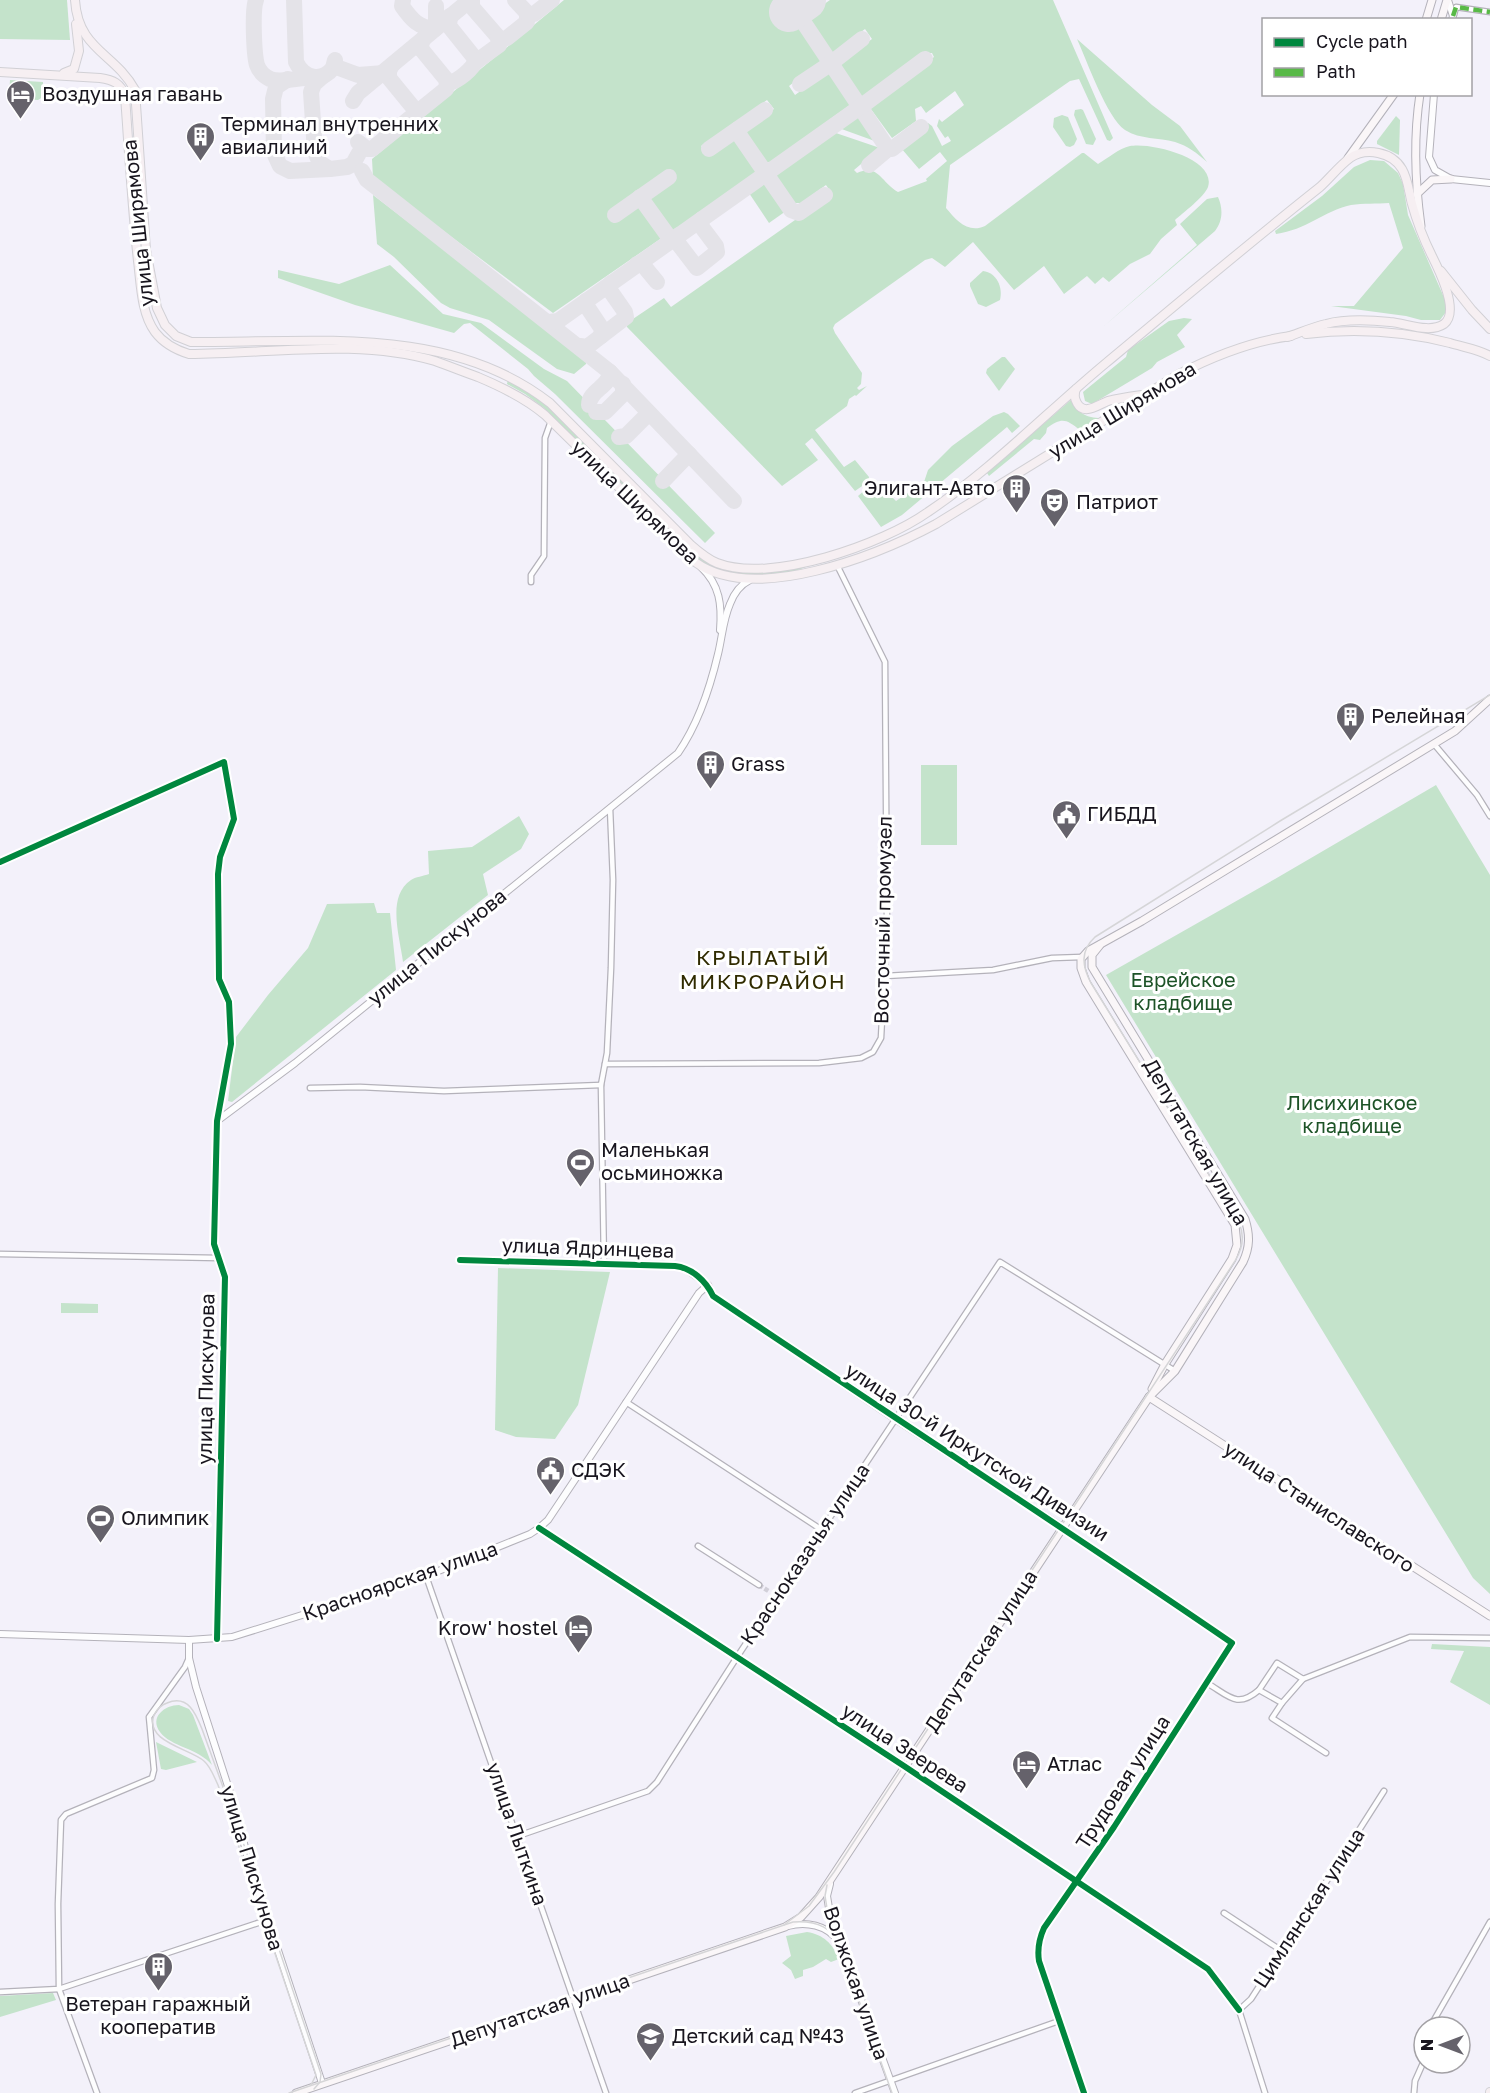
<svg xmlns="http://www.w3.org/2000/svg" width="1490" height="2093" font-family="'Golos Text',sans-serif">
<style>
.green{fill:#c4e3cb}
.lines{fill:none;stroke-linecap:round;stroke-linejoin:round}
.taxiway{stroke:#e4e3e8;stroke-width:16}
.runway{stroke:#e4e3e8;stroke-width:40}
.minor-tunnel{stroke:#d2d0d9;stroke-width:4.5;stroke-dasharray:4.5 2;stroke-linecap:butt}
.minor-casing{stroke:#b4b2ba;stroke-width:7}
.tertiary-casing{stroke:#b4b2ba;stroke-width:8}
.secondary-casing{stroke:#b4b2ba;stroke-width:9}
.primary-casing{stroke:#d1d0d5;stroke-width:10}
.minor{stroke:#fdfdfe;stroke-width:4.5}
.tertiary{stroke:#fdfdfe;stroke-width:6}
.secondary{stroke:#faf6f8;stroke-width:7}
.primary{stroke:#f6eff2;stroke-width:8}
.tram{stroke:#d5d5d7;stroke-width:1.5}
.quiet{stroke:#58b947;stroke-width:4.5;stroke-dasharray:9 4.5;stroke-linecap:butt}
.cycleway-casing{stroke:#fff;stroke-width:10}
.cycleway{stroke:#00873e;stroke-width:6}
.labels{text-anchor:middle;stroke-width:6;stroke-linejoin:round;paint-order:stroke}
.poi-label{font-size:20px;fill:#18151e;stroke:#fff;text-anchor:start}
.street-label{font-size:20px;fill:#18151e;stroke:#fff}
.park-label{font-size:20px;fill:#1d5327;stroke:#fff}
.neighbourhood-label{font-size:21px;letter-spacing:1.5px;fill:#302b00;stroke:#fff}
</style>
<rect width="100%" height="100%" fill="#f3f1fa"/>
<!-- green -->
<g class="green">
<polygon points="0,0 67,0 70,40 0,39"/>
<polygon points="564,0 784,0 770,11 778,23 794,12 824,59 789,86 795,95 831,69 854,102 771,162 765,162 743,131 774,109 767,100 701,146 708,155 737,135 758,165 757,172 671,232 646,200 676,178 670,169 608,214 614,222 641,204 666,235 553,313 373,178 372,159"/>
<path d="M830 0H1053L1113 138 1110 141 1107 140 1079 79 1070 81 950 165 946 208C956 220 968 234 985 226L1082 153H1084L1098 164C1107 159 1119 148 1130 146 1150 142 1217 158 1208 187 1204 197 1183 213 1175 220L1177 225 1161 239 1150 254 1130 264 1109 282 1103 277 1095 284 1087 276 1064 294 1044 266 1014 290 973 242 945 267 932 258 925 260 835 324 833 328 835 333 862 373 861 384 857 388 859 390 867 386 856 396 855 395 849 399 847 406 815 430 844 467 855 460 869 477 868 482 855 491 812 438 805 444 818 460 782 486 627 327V323L664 298 671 307 832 194 826 185 801 203H794L775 175V170L830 131 880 148 854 170 857 173C878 163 881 182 898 192L927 181 926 179 947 161 940 152 919 169 901 148 928 123 932 126 942 146 951 141 948 136 945 138 937 126 939 119 942 122 964 105 955 91 926 113 921 106 915 109 916 121 892 138 868 105 934 57 932 53H926L862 97 839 63 872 39 865 29 832 53 810 21V14Z"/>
<path d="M1077 39 1152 105 1180 126 1207 162C1197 153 1188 146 1175 142 1158 137 1141 140 1125 130 1107 118 1087 61 1077 39Z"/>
<polygon points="10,80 43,82 43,97 38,100 9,99"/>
<polygon points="1081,109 1083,110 1096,139 1093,145 1086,144 1074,115 1075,110"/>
<polygon points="857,111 861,112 883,144 836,127"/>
<polygon points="1062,115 1068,117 1077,139 1074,145 1070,147 1066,146 1053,127 1054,118"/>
<polygon points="1396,116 1400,120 1399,155 1377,144 1377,141"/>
<path d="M1370 160 1384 161 1398 173 1403 184 1408 215 1446 302V312L1440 320H1421L1406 316 1331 306H1354L1403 248 1389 203C1377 204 1363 203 1351 205 1324 211 1306 230 1276 234L1275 231 1322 196 1354 167Z"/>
<polygon points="762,178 767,179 787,206 786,211 769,223 747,190"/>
<polygon points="373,195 586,358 586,364 574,374 557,369 489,320 450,308 441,303 394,257 377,244"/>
<path d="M1218 197C1223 208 1223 221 1215 231L1104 326 1197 245 1180 224 1207 199Z"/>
<polygon points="390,265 443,314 481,323 544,369 567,381 715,533 705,543 555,394 534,376 528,369 470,323 464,324 454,333 355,305 278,278 278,270 339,284"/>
<path d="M983 271C997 273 1003 287 1000 300L986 307 978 304 970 286V283Z"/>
<polygon points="1184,318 1192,319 1177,335 1185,347 1157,362 1152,368 1092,404 1085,401 1083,392 1126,357 1128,350 1169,321"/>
<polygon points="1002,357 1005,357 1015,369 999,391 986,373 987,369"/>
<path d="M508 379 546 404 688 548C726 582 766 571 812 564 782 580 736 580 706 565 698 561 691 554 684 548L544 408 525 394 507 384Z"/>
<path d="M1072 399C1076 413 1087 418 1101 418L1080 430C1066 419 1062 417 1047 428L1046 433 1040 440 1034 439 989 476 987 473Z"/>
<polygon points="1004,412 1008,414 1020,426 1012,433 1007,427 902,515 881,527 858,496 866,489 877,487 888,493 896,501 924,482 928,470 952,446 993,416"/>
<rect x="921" y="765" width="36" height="80"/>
<polygon points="1436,785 1490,875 1490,1594 1473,1578 1106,975 1275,879"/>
<path d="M519 816 529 834 521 849 483 874 488 895 403 962C400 937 386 897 411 880 415 877 424 876 429 874L428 851 472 847Z"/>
<polygon points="374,903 377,913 390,913 396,970 232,1102 228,1101 236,1037 268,995 308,948 327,904"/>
<polygon points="498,1268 610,1272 578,1405 555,1439 516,1437 495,1430"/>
<polygon points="61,1303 98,1304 98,1313 61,1313"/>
<polygon points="1432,1644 1490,1647 1490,1705 1450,1682 1464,1651 1431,1649"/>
<path d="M179 1705 189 1709 193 1715 212 1765C198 1748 171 1747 160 1732 149 1717 165 1705 179 1705Z"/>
<polygon points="156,1742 197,1762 166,1770 161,1769"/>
<path d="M807 1932C824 1935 832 1943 839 1959L831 1962 826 1959 813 1967 803 1970V1976L795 1979 791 1970 782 1963 791 1956 786 1936Z"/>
<polygon points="53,1993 56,2000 0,2017 0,1996"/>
</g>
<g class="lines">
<!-- taxiway -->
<g class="taxiway">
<path d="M256 0C252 10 254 55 257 65 259 71 264 76 270 79 281 83 300 78 312 77"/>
<path d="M294 0 296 62C304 78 321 83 333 68L335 60"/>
<path d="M403 0 402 6C411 19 419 29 436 28V6"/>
<polyline points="472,0 472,7 498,37 502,39 507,38 527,22 527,15"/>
<polyline points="515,0 529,15 534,14 552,0"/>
<polyline points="794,8 888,149 892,149 921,127"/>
<polyline points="450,16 449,26 477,61 499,45 498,37"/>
<path d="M424 38 421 44 422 50 449 83C458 81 473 69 476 60"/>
<polyline points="392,65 389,71 389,78 416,111 420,110 446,89 447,82"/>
<polyline points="339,68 358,75 384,73"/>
<polyline points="322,77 314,84 311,92 315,152 320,163 330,169 347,167 353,164 359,153"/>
<polyline points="288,79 276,87 273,99 274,153 280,166 290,171 330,169"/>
<polyline points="800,84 830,64 862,39"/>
<polyline points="353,101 358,93 470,0"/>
<polyline points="738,129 740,136 791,210 799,213 825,195"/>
<polyline points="358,142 367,149 372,149 414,115 414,110"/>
<polyline points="709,149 765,110"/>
<polyline points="869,165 888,149"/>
<polyline points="362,171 367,180 376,187 610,372 734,501"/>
<polyline points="640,197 671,240"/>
<polyline points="615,215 669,177"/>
<polyline points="679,235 677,242 697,268 717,252 716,246 701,226 702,219"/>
<polyline points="637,264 643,265 657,282"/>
<polyline points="586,301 586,305 602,329 601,336"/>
<polyline points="549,322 558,321 863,105 925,59"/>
<polyline points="580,346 587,347 626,317 625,312 609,289 611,283"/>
<path d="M589 405C589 390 610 387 610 372"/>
<polyline points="596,412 605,412 623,394 623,384"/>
<polyline points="619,437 626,436 649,413"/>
<polyline points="663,481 689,454"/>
</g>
<!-- runway -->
<polyline class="runway" points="789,12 806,0"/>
<!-- minor-tunnel -->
<polyline class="minor-tunnel" points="759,1585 770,1592"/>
<defs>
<g id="minor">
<polyline points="1454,15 1456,7 1490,12"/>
<polyline points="531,582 531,575 544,556 545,438 551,421"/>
<polyline points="1434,744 1477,795 1490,816"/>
<polyline points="0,862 224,762 234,819 220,857 218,874 219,979 229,1002 231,1044 217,1121"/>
<polyline points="885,976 993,970 1052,958 1082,957"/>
<polyline points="605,1064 819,1063 861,1058 873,1052 881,1038 887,924 885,662 837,565"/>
<polyline points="310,1088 360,1087 444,1091 601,1085"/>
<polyline points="0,1254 219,1258"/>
<polyline points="460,1260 682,1267 708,1285"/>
<polyline points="604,1265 601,1085 607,1053 611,968 613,880 610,808"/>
<polyline points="626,1402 822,1530"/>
<path d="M1062 1527 1232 1643 1114 1827 1044 1928C1039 1939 1037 1948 1039 1961L1084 2093"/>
<polyline points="539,1528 904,1766 1208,1969 1239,2010"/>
<polyline points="698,1546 759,1585"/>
<polyline points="426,1576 606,2093"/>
<path d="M1207 1683C1229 1696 1237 1709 1259 1690L1282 1703 1272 1718 1326 1753"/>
<polyline points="1259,1690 1277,1663 1303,1679 1410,1637 1490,1638"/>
<polyline points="1282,1703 1303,1679"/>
<polyline points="518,1836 648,1791 657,1782 737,1657 1000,1262 1175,1371"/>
<polyline points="1224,1913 1282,1951"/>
<polyline points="0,1992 59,1989 267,1920"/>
<polyline points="1430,2027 1490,1922"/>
<polyline points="97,2093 59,1989 58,1904 61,1820 66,1814 152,1778 154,1770 149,1717 185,1667 189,1658"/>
<polyline points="855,2093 1059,2021"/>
<polyline points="1265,2093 1239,2010 1251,1999 1282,1951 1384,1791"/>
<polyline points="1414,2093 1415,2081 1423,2063 1424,2038"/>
</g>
<g id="tertiary">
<polyline points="1448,0 1453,16 1452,20"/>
<polyline points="1434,94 1429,157 1435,170 1451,179 1490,183"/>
<path d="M701 567C720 585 722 605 720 630"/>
<polyline points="0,1634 189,1640 232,1637 426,1576 530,1534 539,1528 548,1520 699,1293 708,1285 713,1296 895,1419 1062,1527"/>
<path d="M217 1639 225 1277 214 1244 217 1121 295 1063 678 753C698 724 710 688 718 654 722 638 723 620 730 604 734 593 740 585 750 580"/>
<polyline points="189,1640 189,1658 196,1687 235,1808 249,1863 322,2083"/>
<polyline points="830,1884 827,1896 830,1914 895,2093"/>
<path d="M788 1926C806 1921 827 1925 838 1941"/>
</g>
<g id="secondary">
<polyline points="1426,20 1432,0"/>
<polyline points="1441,20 1447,0"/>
<path d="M1420 94C1413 139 1415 182 1421 226"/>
<polyline points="1348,158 1394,94"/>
<polyline points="1417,194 1432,180 1451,179"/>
<polyline points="1152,1389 1165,1364 1232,1259 1237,1245 1235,1225 1086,982 1081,968 1081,959 1088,951 1142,921 1455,731 1490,699"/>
<polyline points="1149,1397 1490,1616"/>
<path d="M296 2093 785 1927 801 1917 819 1897 1149 1397 1175 1371 1243 1262C1250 1247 1250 1235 1245 1219L1092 967V955L1100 945"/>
</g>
<g id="primary">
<path d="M75 0C78 50 115 53 135 90L146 250 157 308 165 325 176 336 191 342H204C320 342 452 326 550 403L691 545C699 552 707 559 717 563 771 584 883 544 928 512 992 469 1047 412 1106 363 1177 304 1248 244 1320 187 1330 178 1339 166 1350 158 1366 147 1392 152 1402 169 1408 179 1409 193 1412 204 1417 222 1424 240 1432 256 1439 270 1460 312 1444 324 1429 334 1406 323 1390 322 1370 320 1345 319 1326 324 1313 327 1299 333 1287 337"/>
<path d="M0 72 100 78C113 80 121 83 125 96 129 151 132 206 138 261 141 284 141 313 155 332 164 344 176 350 189 354 270 354 356 338 435 361 449 366 464 372 478 377 502 387 525 398 545 415L695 562C754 605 878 555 936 524L1179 374C1214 356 1252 341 1291 336"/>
<polyline points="64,73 74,69 79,51 76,24"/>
<polyline points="1441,271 1472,310 1490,329"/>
<path d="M1306 334C1355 328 1402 331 1450 343 1463 347 1478 349 1490 356"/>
<path d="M1076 389C1074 394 1074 398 1077 403 1085 418 1102 401 1112 400 1122 398 1132 396 1142 395"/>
<polyline points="1490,2093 1490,2092"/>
</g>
</defs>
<!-- minor casing -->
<use href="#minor" class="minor-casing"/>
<!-- tertiary casing -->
<use href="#tertiary" class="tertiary-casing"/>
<!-- secondary casing -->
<use href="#secondary" class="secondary-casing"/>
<!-- primary casing -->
<use href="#primary" class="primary-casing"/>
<!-- minor -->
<use href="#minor" class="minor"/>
<!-- tertiary -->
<use href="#tertiary" class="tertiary"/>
<!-- secondary -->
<use href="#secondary" class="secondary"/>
<!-- primary -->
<use href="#primary" class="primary"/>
<!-- tram -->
<g class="tram">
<polyline points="827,1885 825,1896 828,1914 892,2093"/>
<path d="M784 1925 809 1906 834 1872 1235 1261C1243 1248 1245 1236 1239 1223L1091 983C1082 966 1080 951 1095 937L1280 821 1490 695"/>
<path d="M311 2085 316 2075 218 1785C214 1777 211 1767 204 1761 191 1749 144 1742 154 1715 157 1709 161 1705 167 1703 188 1694 196 1714 202 1729L244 1845 321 2074 320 2082 314 2089"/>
<path d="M289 2093 793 1922C817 1920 833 1928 844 1949"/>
</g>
<!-- quiet -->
<polyline class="quiet" points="1453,16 1456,7 1490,12"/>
<defs>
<g id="cycleway">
<polyline points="0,862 224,762 234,819 220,857 218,874 219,979 229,1002 231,1044 217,1121 214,1244 225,1277 217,1639"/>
<path d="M460 1260 675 1266C692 1268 706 1281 713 1296 885 1412 1060 1525 1232 1643L1114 1827 1044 1928C1039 1939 1037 1948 1039 1961L1084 2093"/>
<polyline points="539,1528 904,1766 1208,1969 1239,2010"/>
</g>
</defs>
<!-- cycleway casing -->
<use href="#cycleway" class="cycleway-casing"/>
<!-- cycleway -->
<use href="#cycleway" class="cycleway"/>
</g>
<!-- icons -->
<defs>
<symbol id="hotel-pin" viewBox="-11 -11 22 30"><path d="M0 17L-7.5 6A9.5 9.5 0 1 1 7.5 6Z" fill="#65626b" stroke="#fff"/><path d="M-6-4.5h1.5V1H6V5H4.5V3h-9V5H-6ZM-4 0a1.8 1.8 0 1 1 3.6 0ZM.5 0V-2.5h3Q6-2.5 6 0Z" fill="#fff"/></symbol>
<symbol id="building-pin" viewBox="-11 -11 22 30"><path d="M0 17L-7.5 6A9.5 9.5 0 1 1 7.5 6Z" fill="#65626b" stroke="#fff"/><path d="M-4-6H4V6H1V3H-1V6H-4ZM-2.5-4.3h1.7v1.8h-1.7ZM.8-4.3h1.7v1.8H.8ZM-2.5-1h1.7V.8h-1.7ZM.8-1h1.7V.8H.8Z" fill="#fff"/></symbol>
<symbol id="theatre-pin" viewBox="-11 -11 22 30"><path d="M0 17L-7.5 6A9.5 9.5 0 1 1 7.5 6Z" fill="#65626b" stroke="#fff"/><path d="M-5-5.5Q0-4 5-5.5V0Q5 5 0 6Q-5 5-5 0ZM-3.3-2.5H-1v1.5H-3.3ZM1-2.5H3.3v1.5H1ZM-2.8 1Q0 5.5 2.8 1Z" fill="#fff"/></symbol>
<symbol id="civic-pin" viewBox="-11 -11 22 30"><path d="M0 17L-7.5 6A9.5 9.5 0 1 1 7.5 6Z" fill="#65626b" stroke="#fff"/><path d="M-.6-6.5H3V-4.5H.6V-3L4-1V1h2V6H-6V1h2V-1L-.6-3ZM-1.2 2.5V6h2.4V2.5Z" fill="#fff"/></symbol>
<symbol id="stadium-pin" viewBox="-11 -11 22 30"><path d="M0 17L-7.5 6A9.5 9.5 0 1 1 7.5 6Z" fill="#65626b" stroke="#fff"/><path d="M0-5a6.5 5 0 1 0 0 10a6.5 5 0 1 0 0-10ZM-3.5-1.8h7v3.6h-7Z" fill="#fff"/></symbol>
<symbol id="school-pin" viewBox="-11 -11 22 30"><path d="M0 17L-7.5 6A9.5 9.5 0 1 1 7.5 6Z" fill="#65626b" stroke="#fff"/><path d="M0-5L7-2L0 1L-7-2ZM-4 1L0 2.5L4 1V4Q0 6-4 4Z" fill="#fff"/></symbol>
</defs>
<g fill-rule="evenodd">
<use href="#hotel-pin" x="4" y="78" width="33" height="45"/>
<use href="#building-pin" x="184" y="120" width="33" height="45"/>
<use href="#building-pin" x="1000" y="472" width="33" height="45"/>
<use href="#theatre-pin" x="1038" y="486" width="33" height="45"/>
<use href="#building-pin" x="1334" y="700" width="33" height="45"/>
<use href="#building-pin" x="694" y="748" width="33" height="45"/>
<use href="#civic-pin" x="1050" y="798" width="33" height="45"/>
<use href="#stadium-pin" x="564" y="1146" width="33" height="45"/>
<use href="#civic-pin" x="534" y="1454" width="33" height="45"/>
<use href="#stadium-pin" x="84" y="1502" width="33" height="45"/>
<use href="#hotel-pin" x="562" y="1612" width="33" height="45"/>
<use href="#hotel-pin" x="1010" y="1748" width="33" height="45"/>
<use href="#building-pin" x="142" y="1950" width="33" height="45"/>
<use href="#school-pin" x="634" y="2020" width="33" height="45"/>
</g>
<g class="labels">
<!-- poi labels -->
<g class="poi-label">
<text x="42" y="101">Воздушная гавань</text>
<text x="221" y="131">Терминал внутренних<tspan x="221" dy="23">авиалиний</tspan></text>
<text x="995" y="495" text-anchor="end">Элигант-Авто</text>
<text x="1076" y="509">Патриот</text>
<text x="1371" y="723">Релейная</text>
<text x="731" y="771">Grass</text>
<text x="1087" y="821">ГИБДД</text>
<text x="601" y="1157">Маленькая<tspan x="601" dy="23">осьминожка</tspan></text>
<text x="571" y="1477">СДЭК</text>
<text x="121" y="1525">Олимпик</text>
<text x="558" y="1635" text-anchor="end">Krow' hostel</text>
<text x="1047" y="1771">Атлас</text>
<text x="158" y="2011" text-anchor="middle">Ветеран гаражный<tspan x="158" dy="23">кооператив</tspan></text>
<text x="672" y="2043">Детский сад №43</text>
</g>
<!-- street labels -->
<g class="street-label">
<text transform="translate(138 223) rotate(-96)" y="7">улица Ширямова</text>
<text transform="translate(1122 410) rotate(-31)" y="7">улица Ширямова</text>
<text transform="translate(635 502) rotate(44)" y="7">улица Ширямова</text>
<text transform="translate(883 920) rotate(-89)" y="7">Восточный промузел</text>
<text transform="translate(437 947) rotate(-39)" y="7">улица Пискунова</text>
<text transform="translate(1196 1142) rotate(60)" y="7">Депутатская улица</text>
<text transform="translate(588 1248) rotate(2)" y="7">улица Ядринцева</text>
<text transform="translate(206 1379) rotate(-89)" y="7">улица Пискунова</text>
<text transform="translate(977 1452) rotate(33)" y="7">улица 30-й Иркутской Дивизии</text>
<text transform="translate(1319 1507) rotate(33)" y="7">улица Станиславского</text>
<text transform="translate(805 1554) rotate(-56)" y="7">Красноказачья улица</text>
<text transform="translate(400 1581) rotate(-19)" y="7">Красноярская улица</text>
<text transform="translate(981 1651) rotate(-57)" y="7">Депутатская улица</text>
<text transform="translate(905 1748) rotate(33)" y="7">улица Зверева</text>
<text transform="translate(1123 1782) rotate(-57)" y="7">Трудовая улица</text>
<text transform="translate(517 1834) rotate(71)" y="7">улица Лыткина</text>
<text transform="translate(252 1868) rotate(73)" y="7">улица Пискунова</text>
<text transform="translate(1309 1908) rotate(-57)" y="7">Цимлянская улица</text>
<text transform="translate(856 1983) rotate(71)" y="7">Волжская улица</text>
<text transform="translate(540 2010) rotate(-19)" y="7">Депутатская улица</text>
</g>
<!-- park labels -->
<g class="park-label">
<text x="1183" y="987">Еврейское<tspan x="1183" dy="23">кладбище</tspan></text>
<text x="1352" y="1110">Лисихинское<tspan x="1352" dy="23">кладбище</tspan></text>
</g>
<!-- neighbourhood labels -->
<g class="neighbourhood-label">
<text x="763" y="965">КРЫЛАТЫЙ<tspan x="763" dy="24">МИКРОРАЙОН</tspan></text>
</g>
</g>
<!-- legend -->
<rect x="1262" y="18" width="210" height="78" fill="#ffffff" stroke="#a3a1a5" stroke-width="1.5"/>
<rect x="1274" y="38" width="30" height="9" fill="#00873e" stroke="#a3a1a5" stroke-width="1.5"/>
<text x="1316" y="48" font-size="18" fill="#18151e">Cycle path</text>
<rect x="1274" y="68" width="30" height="9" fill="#58b947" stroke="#a3a1a5" stroke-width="1.5"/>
<text x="1316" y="78" font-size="18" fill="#18151e">Path</text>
<!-- north arrow -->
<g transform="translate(1442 2045) rotate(270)"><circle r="28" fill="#ffffff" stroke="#a3a1a5" stroke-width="1.5"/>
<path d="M0-4.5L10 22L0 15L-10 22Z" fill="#65626b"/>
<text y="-9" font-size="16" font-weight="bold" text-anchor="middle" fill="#18151e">N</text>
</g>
</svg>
